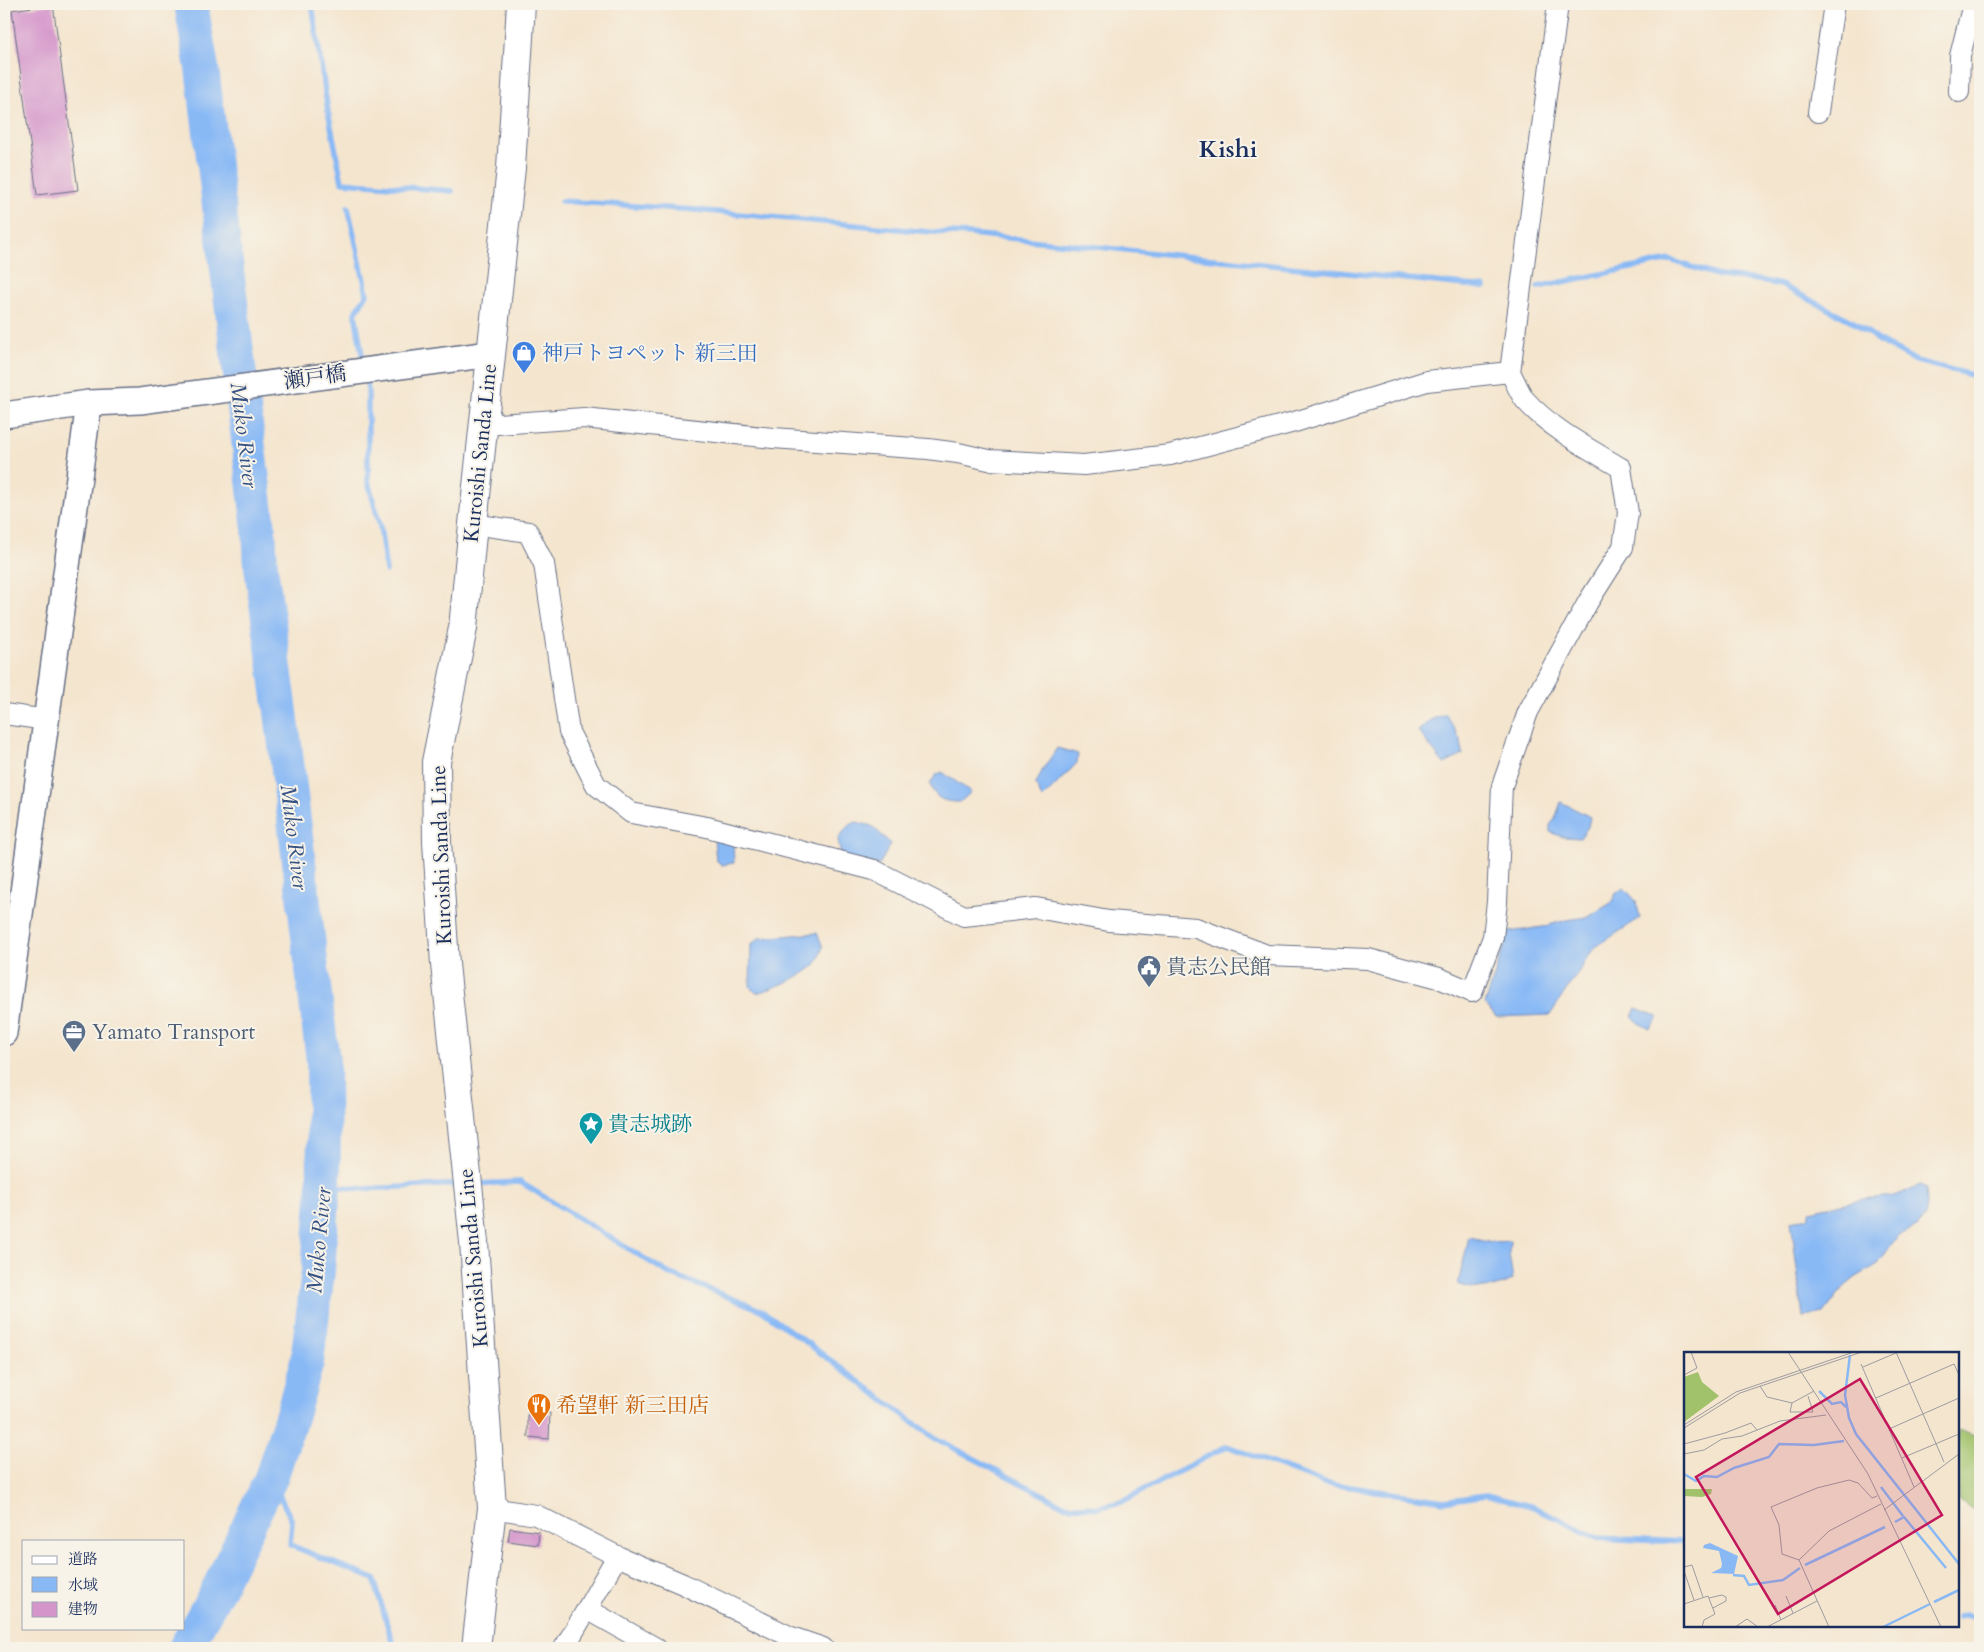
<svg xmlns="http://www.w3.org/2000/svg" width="1984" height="1652" font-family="Cardo,'Noto Serif JP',serif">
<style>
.green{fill:#a1c26a;stroke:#5e7864}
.water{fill:#89b9f5;stroke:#5274aa}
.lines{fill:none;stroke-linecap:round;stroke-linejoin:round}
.stream{stroke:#89b9f5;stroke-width:5.5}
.river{stroke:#89b9f5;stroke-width:34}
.building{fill:#d495cb}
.minor-casing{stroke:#676f85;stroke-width:22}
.tertiary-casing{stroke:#676f85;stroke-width:28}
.secondary-casing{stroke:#676f85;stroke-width:30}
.minor{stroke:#fff;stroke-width:20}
.tertiary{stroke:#fff;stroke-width:25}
.secondary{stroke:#fff;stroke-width:28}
.labels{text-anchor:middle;stroke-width:4;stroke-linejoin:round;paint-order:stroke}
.shop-label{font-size:21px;fill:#366cbe;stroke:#f7f3e8;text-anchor:start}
.street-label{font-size:21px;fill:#1b2f5e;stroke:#f7f3e8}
.service-label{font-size:21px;fill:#4e5e75;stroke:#f7f3e8;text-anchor:start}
.culture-label{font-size:21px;fill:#0d838f;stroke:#f7f3e8;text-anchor:start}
.food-label{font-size:21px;fill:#c56008;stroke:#f7f3e8;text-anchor:start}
.water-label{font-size:22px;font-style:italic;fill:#365284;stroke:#f7f3e8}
.quarter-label{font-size:24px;font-weight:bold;fill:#1b2f5e;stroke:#f7f3e8}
.inset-river{fill:none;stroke:#89b9f5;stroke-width:2.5}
.inset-road{fill:none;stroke:#9d9ca1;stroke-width:1}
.view{fill:#c2185b;fill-opacity:0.15;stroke:#c2185b;stroke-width:2.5}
.inset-edge{fill:none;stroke:#1b2f5e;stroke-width:2.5}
</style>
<rect width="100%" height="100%" fill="#f7f3e8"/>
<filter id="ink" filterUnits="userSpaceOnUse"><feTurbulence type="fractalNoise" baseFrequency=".02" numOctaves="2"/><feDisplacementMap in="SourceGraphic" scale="10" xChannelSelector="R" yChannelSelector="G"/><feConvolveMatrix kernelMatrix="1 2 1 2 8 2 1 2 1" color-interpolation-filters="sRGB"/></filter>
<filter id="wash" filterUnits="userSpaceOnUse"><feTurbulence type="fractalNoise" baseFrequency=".0096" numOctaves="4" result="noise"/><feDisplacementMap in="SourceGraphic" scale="20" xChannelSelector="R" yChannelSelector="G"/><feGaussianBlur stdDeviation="1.12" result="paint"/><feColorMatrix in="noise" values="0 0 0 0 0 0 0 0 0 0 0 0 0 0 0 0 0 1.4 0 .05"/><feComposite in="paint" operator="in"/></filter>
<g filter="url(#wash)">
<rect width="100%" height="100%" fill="#f4e5ce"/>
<!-- green -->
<polygon class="green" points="1958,1430 1980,1438 1980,1514 1958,1500"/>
<!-- water -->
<g class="water">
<polygon points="1446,714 1461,741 1463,755 1444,764 1418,731 1430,720"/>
<polygon points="1057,748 1078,754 1077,763 1042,799 1036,784 1042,771"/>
<path d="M942 772 971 792 960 802C945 802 935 800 930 784L936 775Z"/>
<polygon points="1561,802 1590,817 1588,827 1580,838 1563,837 1550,832 1550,825 1555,819"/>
<polygon points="856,822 872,826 891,844 879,865 841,856 838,839 848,826"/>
<polygon points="714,839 733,842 734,863 722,865 716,860"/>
<polygon points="1624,888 1636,901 1640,918 1594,948 1550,1015 1496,1017 1485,1004 1509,932 1543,927 1566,920 1588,917 1611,903 1617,892"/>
<path d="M817 933 823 947C821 951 820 958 817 962 809 974 771 990 756 993L750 987 751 945 759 938Z"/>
<polygon points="1636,1008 1659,1017 1650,1029 1637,1022 1632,1017"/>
<polygon points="1920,1185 1926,1188 1927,1204 1925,1217 1917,1227 1898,1235 1878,1264 1855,1278 1843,1288 1824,1313 1803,1317 1791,1221 1808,1218 1810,1211 1863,1199 1895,1196"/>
<path d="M1469 1237 1492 1242 1510 1241 1509 1253 1513 1280C1493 1288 1478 1292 1458 1284Z"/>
</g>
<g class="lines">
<!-- stream -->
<g class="stream">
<polyline points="312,4 328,111 342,182 452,191"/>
<polyline points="561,201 696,210 930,232 970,234 1485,287"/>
<polyline points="348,207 367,294 355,313 364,366"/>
<polyline points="1538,287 1670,260 1719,276 1759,280 1781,285 1852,321 1881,342 1916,361 1980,377"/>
<polyline points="366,378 368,390 368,481 380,526 386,571"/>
<polyline points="475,1184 520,1182 668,1273 761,1310 810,1345 933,1437 1063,1505 1096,1508 1121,1502 1227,1446 1324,1483 1444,1501 1486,1495 1534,1507 1597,1538 1685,1542"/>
<polyline points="324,1185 364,1189 461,1184"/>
<polyline points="271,1478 292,1521 290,1545 374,1579 394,1648"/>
<polyline points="1958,1617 1965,1615 1980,1618"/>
</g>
<!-- river -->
<polyline class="river" points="185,1648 217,1591 271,1478 293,1411 307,1362 318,1271 324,1185 323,1061 281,712 261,567 259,529 202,68 191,4"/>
</g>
<g id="blocks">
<!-- building -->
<g class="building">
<polygon points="53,4 78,190 37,195 12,10"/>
<polygon points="528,1412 550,1413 549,1439 528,1437"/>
<polygon points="510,1528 539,1532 538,1545 508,1541"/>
</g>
</g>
</g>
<g filter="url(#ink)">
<use href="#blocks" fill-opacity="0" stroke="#676f85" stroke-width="1"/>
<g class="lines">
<defs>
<g id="minor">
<polyline points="1959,92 1960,56 1973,4"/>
<polyline points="1818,112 1834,4"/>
<polyline points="483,425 584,418 773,438 928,449 958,453 989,460 1084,465 1170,455 1298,421 1427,381 1510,372"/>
<path d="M473 524 528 532 544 564 569 732 596 785 631 813 707 827 874 870 964 916 1036 908 1109 921 1196 928 1267 955 1368 959 1439 978 1472 992 1493 937 1497 902 1502 786 1528 712 1588 602 1623 547 1628 513 1621 468C1588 448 1551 429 1525 400 1519 392 1515 381 1510 372L1558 4"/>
<polyline points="4,714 47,720"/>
<polyline points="492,1508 536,1515 617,1556 683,1584 791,1637 823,1648"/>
<polyline points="587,1609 617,1556"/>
<polyline points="564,1648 587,1609 656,1648"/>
</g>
<g id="tertiary">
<polyline points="4,415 89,403 140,401 490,354"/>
<polyline points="4,1033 89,403"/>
</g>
<polyline id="secondary" points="476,1648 492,1508 474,1242 445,964 437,842 436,762 463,628 473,524 511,168 521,4"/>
</defs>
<!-- minor casing -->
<use href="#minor" class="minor-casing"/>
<!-- tertiary casing -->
<use href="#tertiary" class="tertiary-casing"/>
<!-- secondary casing -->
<use href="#secondary" class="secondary-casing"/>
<!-- minor -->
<use href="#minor" class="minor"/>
<!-- tertiary -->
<use href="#tertiary" class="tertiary"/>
<!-- secondary -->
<use href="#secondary" class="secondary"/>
</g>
</g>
<!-- icons -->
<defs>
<symbol id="shop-pin" viewBox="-11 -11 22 30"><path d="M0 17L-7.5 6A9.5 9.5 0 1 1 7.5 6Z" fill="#3f7fe0" stroke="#f7f3e8"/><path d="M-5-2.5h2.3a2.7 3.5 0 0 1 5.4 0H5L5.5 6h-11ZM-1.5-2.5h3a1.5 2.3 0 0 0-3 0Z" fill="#fff"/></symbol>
<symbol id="civic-pin" viewBox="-11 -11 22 30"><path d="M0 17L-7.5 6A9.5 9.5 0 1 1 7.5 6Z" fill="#5c6f8a" stroke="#f7f3e8"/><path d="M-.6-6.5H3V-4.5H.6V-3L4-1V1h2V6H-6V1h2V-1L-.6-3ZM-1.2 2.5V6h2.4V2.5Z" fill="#fff"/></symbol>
<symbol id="office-pin" viewBox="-11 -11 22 30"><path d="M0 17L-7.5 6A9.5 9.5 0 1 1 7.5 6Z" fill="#5c6f8a" stroke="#f7f3e8"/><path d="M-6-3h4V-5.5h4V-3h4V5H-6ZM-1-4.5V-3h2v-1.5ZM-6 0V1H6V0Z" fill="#fff"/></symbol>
<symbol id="sight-pin" viewBox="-11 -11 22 30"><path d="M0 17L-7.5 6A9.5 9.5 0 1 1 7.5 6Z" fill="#0f9aa8" stroke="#f7f3e8"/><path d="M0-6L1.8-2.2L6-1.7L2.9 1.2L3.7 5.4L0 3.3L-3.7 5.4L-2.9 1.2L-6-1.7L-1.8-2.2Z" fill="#fff"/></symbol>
<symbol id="restaurant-pin" viewBox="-11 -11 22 30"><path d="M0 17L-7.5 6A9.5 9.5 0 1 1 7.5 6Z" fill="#e8710a" stroke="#f7f3e8"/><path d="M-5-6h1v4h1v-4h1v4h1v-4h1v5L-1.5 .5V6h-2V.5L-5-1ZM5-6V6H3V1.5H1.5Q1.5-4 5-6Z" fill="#fff"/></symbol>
</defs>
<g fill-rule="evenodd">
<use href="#shop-pin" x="510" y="339" width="28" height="38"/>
<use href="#civic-pin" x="1135" y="953" width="28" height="38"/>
<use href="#office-pin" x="60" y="1018" width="28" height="38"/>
<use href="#sight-pin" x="577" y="1110" width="28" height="38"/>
<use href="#restaurant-pin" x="525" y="1391" width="28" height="38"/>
</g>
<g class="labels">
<!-- shop labels -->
<g class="shop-label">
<text x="542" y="360">神戸トヨペット 新三田</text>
</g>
<!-- street labels -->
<g class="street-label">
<text transform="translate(315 377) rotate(-8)" y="7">瀬戸橋</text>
<text transform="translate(480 453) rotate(-84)" y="7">Kuroishi Sanda Line</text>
<text transform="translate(441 855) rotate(-92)" y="7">Kuroishi Sanda Line</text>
<text transform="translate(473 1258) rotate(-95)" y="7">Kuroishi Sanda Line</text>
</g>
<!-- service labels -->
<g class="service-label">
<text x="1166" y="974">貴志公民館</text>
<text x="92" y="1039">Yamato Transport</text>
</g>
<!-- culture labels -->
<g class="culture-label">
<text x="608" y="1131">貴志城跡</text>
</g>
<!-- food labels -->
<g class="food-label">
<text x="556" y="1412">希望軒 新三田店</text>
</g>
<!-- water labels -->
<g class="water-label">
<text transform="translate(245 435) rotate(83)" y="8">Muko River</text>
<text transform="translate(295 837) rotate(83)" y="8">Muko River</text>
<text transform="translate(318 1240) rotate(-85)" y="8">Muko River</text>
</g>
<!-- quarter labels -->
<g class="quarter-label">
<text x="1228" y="157">Kishi</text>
</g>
</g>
<!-- overview -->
<g transform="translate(1684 1352)">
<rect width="275" height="275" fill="#f4e5ce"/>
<path d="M14 20 18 30 35 44 0 70V25ZM0 137H28L27 142 18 145 0 144Z" fill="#a1c26a"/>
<path d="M26 191 54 204 50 222 27 221 37 216 38 212 35 199 19 196 20 193Z" fill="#89b9f5"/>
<path class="inset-river" d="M166 3 161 43 165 66 172 82 275 212M135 39 148 52 157 50 162 55M0 122 12 129 20 124 33 125 50 116 85 105 95 92 130 93 160 89M197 135 219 164M211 170 220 165 262 216M121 213 201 175M49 223 60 224 65 233 99 228 116 216M250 250 275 238M199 275 246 252"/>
<path class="inset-road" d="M104 0 184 122 257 275M212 0 260 110M177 12 230 135M179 15 212 1M0 23 13 16 7 0M76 34 83 45 108 51 130 39M192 46 270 12 275 23M108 51 106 60H129L124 44M0 73 52 40 170 0M0 76 56 41 178 0M205 77 275 46M0 97V92L41 81 67 71 73 78M0 102 20 98 38 87 58 84 96 69 142 63M218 106 275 82M200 158 275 102M115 208 145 179 197 152M0 215 8 213 19 245M0 219 10 248M102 244 109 261M25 246 38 243 42 245V249L29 256M0 252 24 244 31 262 20 268 18 275M91 253 97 268M51 275 63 267 74 275M83 275 133 249M145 275 115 208 98 202 95 173 87 155 133 136 165 128 174 131 188 146 193 144"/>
<path class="view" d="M176 27 258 163 94 262 12 125Z"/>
<rect width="275" height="275" class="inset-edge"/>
</g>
<!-- margin -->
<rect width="1984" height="1652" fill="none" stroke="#f7f3e8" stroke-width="20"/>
<!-- legend -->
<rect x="22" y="1540" width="162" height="90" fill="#f7f3e8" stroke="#9fa5b1"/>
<rect x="32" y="1556" width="25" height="8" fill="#ffffff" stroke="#9fa5b1"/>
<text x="68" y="1564" font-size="15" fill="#1b2f5e">道路</text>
<rect x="32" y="1577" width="25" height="15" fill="#89b9f5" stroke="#9fa5b1"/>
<text x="68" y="1590" font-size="15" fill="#1b2f5e">水域</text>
<rect x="32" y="1602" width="25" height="15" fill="#d495cb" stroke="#9fa5b1"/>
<text x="68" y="1614" font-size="15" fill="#1b2f5e">建物</text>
</svg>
